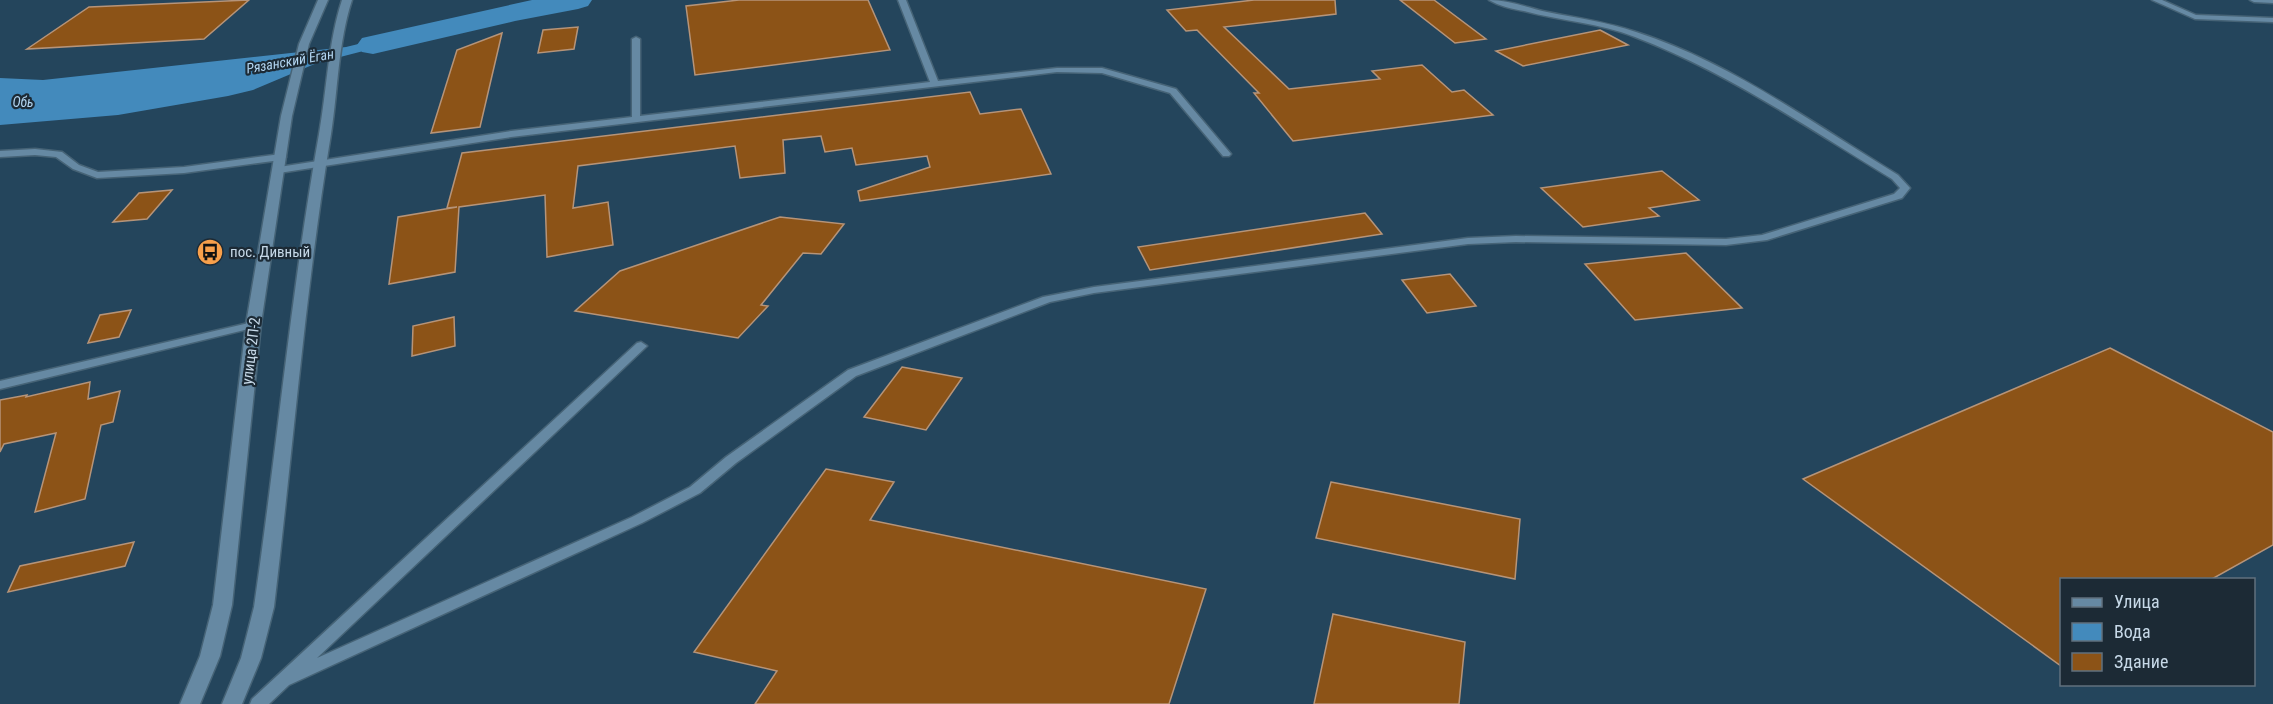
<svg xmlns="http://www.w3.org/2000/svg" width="2273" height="704" font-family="'Roboto Condensed',sans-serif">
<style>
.water{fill:#438abc}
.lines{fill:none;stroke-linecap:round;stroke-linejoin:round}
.river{fill:#438abc;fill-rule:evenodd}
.building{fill:#8c5317;stroke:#b69479;stroke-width:1.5}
.service-casing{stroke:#466376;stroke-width:3}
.secondary-casing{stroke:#466376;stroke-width:3}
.service{fill:#6689a3;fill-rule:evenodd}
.secondary{fill:#6689a3;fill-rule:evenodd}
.labels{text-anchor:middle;stroke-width:4.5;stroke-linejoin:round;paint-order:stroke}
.far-water-label{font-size:14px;font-style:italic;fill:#b3d6f2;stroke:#1c2a35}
.poi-label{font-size:15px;fill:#c7d9e8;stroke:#1c2a35;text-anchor:start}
.street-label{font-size:15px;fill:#c7d9e8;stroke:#1c2a35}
</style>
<rect width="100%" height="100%" fill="#24455c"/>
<!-- water -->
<polygon class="water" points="432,26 433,33 317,63 253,90 228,96 118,115 0,125 0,78 43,80 346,47"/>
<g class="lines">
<!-- river -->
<polygon class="river" points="532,0 592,0 588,6 578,9 515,21 373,54 362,52 357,45 362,38"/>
</g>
<!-- building -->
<g class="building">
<polygon points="249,0 204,39 27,49 89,7"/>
<polygon points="739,0 868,0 890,50 695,75 686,6"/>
<polygon points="1254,0 1335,0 1336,14 1224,27 1289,89 1380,79 1372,71 1422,65 1452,92 1464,90 1493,115 1293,141 1254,93 1259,93 1197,30 1186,31 1167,10"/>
<polygon points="1400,0 1434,0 1486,39 1455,43"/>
<polygon points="578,27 574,49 538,53 543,30"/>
<polygon points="1600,30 1628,45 1523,66 1496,51"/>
<polygon points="502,33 480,127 431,133 457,50"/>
<polygon points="970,92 980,114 1021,109 1051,174 860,201 858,191 930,167 927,156 856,165 852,148 825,152 821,136 783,140 785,173 740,178 735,146 578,166 573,208 608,202 613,245 547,257 545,195 459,207 455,272 389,284 398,217 457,207 447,208 462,153"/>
<polygon points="1662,171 1699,200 1649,208 1659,216 1583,227 1541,188"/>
<polygon points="172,190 147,219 113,222 139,193"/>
<polygon points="1365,213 1382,234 1150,270 1138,247"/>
<polygon points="780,217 844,224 821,254 803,253 761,305 768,306 738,338 575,311 620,271"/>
<polygon points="1686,253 1742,308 1635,320 1585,264"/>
<polygon points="1450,274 1476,306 1427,313 1402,280"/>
<polygon points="131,310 119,337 88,343 100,315"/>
<polygon points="454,317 455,346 412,356 413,326"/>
<polygon points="2110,348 2273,432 2273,545 2212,579 2061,579 2061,666 1803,479"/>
<polygon points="902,367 962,378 926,430 864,417"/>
<polygon points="90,382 88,399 120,391 113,422 101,425 85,499 35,512 56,433 4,444 0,452 0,400 27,395 26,397"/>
<polygon points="826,469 894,482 870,520 1206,589 1169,704 755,704 777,671 694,652"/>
<polygon points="1331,482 1520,519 1515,579 1316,538"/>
<polygon points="134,542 125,566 8,592 20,566"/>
<polygon points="1333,614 1465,642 1459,704 1314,704"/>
</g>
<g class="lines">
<defs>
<g id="service">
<polygon points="898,0 906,0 938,81 1057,68 1102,68 1176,89 1231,154 1229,156 1223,156 1170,93 1102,73 1057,72 511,137 279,173 274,170 279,167 511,131 632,117 632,39 636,37 640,39 640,116 930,82"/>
<path d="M1489 0C1509 0 1528 8 1547 12 1577 18 1607 22 1636 32 1730 62 1814 124 1898 175L1910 188 1902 198 1767 240 1726 245 1516 242 1468 244 1094 293 1050 302 856 376 736 463 700 493 642 523 289 685 269 704H250L252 699 637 343 641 342 647 346 317 658 632 517 690 487 726 457 848 370 1043 297 1094 287 1468 238 1516 236 1726 239 1762 235 1894 194 1900 188 1892 179C1808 128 1727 72 1635 37 1600 23 1561 21 1524 11 1512 9 1499 6 1489 0Z"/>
<polygon points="2152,0 2162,0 2196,15 2273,18 2273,22 2195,19"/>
<polygon points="2250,0 2273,0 2273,3 2254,2"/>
<polygon points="35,149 62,152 79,165 98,172 184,167 281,154 286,157 281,160 184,173 97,178 73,169 56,157 35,155 0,157 0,151"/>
<polygon points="253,322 259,325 257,327 0,389 0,381"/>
</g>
<g id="secondary">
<polygon points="318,0 328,0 309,44 292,116 261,324 232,605 220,656 200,704 180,704 200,656 213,605 246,324 281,116 299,44"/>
<path d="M342 0H352C338 43 338 90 331 134 305 291 293 449 274 607L261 658 242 704H222L241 658 254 607C277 449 291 291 319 134 327 89 328 43 342 0Z"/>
</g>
</defs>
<!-- service casing -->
<use href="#service" class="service-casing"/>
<!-- secondary casing -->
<use href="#secondary" class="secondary-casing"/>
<!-- service -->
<use href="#service" class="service"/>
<!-- secondary -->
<use href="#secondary" class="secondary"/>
</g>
<!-- icons -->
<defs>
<symbol id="bus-disc" viewBox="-11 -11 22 22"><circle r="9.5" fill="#f8a04b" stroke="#1c2a35"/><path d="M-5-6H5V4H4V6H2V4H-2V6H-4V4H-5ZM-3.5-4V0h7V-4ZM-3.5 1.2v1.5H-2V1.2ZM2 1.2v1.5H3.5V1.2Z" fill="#111"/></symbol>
</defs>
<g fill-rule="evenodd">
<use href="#bus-disc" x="195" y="237" width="30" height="30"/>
</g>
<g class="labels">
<!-- far-water labels -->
<g class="far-water-label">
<text transform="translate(290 61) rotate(-10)" y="5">Рязанский Ёган</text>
<text x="23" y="107">Обь</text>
</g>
<!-- poi labels -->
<g class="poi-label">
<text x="230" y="257">пос. Дивный</text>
</g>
<!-- street labels -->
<g class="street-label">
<text transform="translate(251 351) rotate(-83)" y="5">улица 2П-2</text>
</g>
</g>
<!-- legend -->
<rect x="2060" y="578" width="195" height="108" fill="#1c2a35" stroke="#60707d" stroke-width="1.5"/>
<rect x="2072" y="598" width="30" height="9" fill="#6689a3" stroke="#60707d" stroke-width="1.5"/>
<text x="2114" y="608" font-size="18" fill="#c7d9e8">Улица</text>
<rect x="2072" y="623" width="30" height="18" fill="#438abc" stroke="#60707d" stroke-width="1.5"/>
<text x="2114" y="638" font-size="18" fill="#c7d9e8">Вода</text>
<rect x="2072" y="653" width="30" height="18" fill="#8c5317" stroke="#60707d" stroke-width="1.5"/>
<text x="2114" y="668" font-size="18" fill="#c7d9e8">Здание</text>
</svg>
